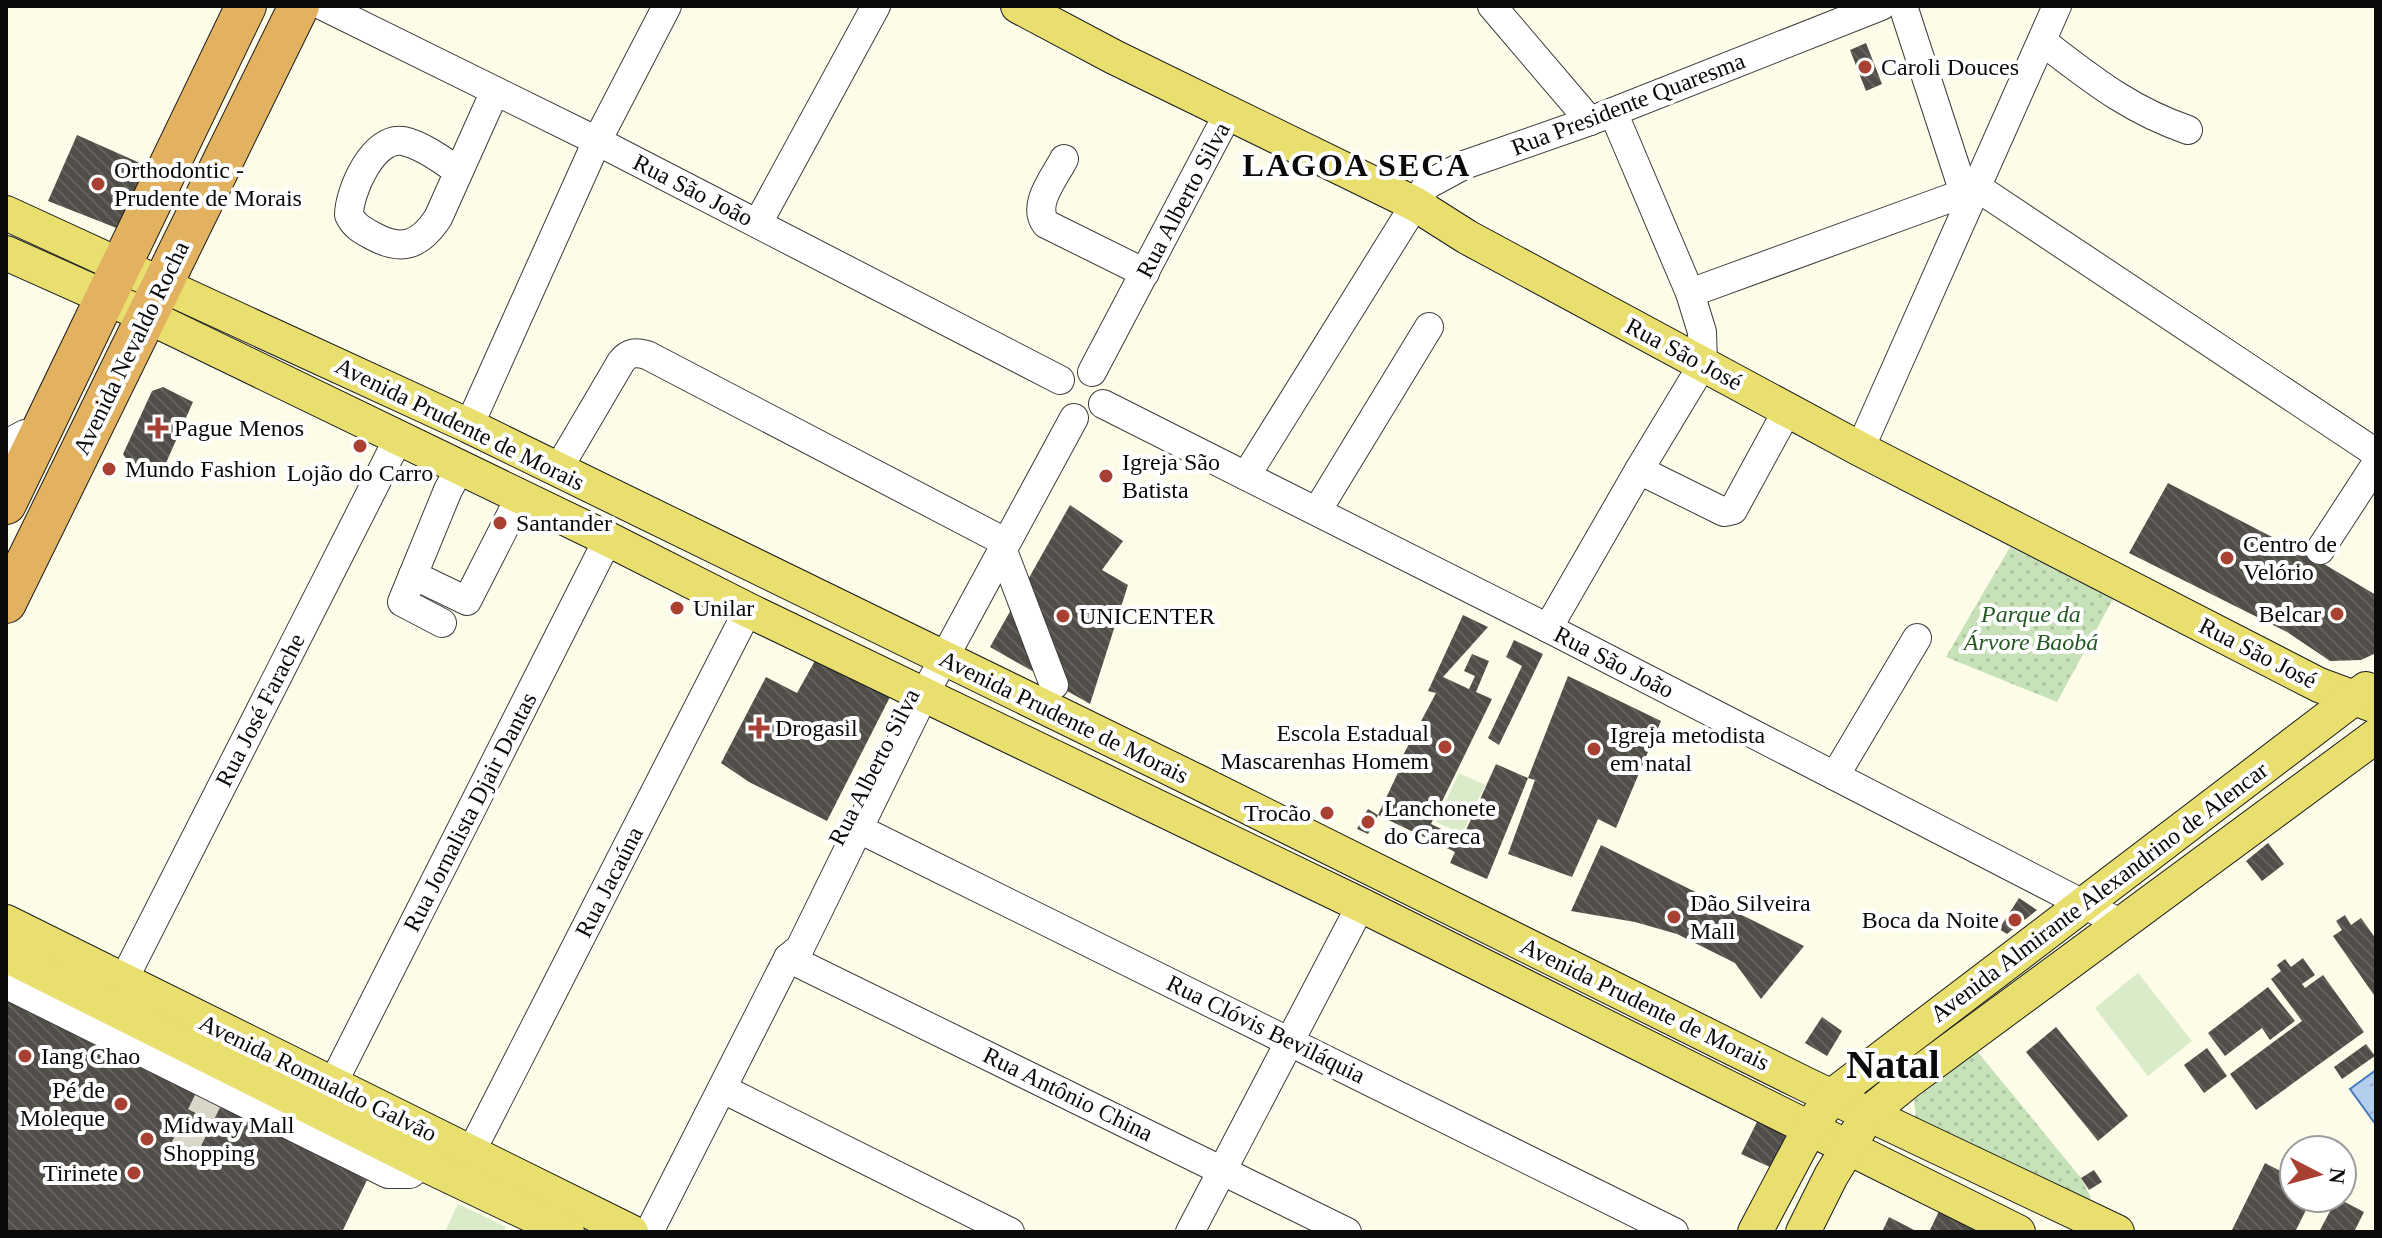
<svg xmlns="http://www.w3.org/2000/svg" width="2382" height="1238" font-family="'Times New Roman',serif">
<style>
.park{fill:url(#park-dots)}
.pitch{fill:#d9ebc8}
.water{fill:url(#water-ripples);stroke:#4479bc;stroke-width:2}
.building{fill:url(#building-back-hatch)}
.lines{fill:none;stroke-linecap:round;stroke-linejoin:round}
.minor-tunnel{stroke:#d9d8c8;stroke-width:28;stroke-dasharray:28 14;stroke-linecap:butt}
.minor-casing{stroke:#3d3d3d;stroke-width:30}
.major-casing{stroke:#1b1b1b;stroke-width:36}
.highway-casing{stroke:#1b1b1b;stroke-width:42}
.minor{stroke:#fff;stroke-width:28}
.major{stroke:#e8df6e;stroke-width:34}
.highway{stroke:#e3b261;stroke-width:40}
.poi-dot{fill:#a94133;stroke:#fff;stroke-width:3}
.labels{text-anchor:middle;stroke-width:8;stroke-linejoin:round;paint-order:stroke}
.poi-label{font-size:24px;fill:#0a0a0a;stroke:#fff;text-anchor:start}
.street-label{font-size:24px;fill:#0a0a0a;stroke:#fff}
.park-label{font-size:24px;font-style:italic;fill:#255923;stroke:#fff}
.district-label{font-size:32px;font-weight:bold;letter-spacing:2px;fill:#0a0a0a;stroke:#fff}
.town-label{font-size:40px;font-weight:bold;fill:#0a0a0a;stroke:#fff}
</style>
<defs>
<pattern id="park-dots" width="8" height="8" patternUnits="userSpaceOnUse" patternTransform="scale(2)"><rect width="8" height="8" fill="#c7e2b8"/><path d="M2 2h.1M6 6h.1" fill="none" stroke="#aac19d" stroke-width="1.8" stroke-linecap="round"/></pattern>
<pattern id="water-ripples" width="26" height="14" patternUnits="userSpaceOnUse" patternTransform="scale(2)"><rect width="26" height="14" fill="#b4cfee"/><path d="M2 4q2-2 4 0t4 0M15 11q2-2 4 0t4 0" fill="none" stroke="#99b0cb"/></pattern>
<pattern id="building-back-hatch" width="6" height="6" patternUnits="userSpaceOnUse" patternTransform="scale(2)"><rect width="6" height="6" fill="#514d48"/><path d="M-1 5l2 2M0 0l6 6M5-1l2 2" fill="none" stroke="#65625e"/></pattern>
</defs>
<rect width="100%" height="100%" fill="#fdfce9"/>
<!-- park -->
<g class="park">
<polygon points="2010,547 2113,599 2057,702 1946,657"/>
<polygon points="1977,1051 2081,1178 2091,1198 2085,1203 1916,1119 1914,1100"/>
</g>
<!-- pitch -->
<g class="pitch">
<polygon points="1459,773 1485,785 1462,834 1436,822"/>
<polygon points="2138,973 2192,1041 2148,1076 2095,1008"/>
<polygon points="458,1204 506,1227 503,1232 445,1232"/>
</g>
<!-- water -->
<polygon class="water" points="2376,1070 2376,1125 2350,1089"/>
<!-- building -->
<g class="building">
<polygon points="1866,43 1882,84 1866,91 1850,50"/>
<polygon points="77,135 149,167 119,229 48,201"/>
<polygon points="163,387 193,402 158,481 133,469 123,454 152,391"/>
<polygon points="2168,483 2324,564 2376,595 2376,653 2361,660 2330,661 2287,632 2129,553"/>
<polygon points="1070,505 1123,541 1102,570 1128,585 1090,704 990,647"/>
<polygon points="1463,615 1488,627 1443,677 1469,689 1475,676 1464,671 1472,654 1489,661 1476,692 1492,699 1431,824 1462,839 1496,764 1528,778 1487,879 1450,863 1455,852 1378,815 1368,834 1357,829 1368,809 1378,815 1403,762 1400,761 1436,693 1428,691"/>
<polygon points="1514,640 1543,654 1499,745 1488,738 1522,666 1506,657"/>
<polygon points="816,659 891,695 827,821 749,782 721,763 766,677 797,693"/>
<polygon points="1568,676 1661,721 1616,828 1598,819 1572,877 1508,854 1535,780 1528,778"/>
<polygon points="2268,843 2284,864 2262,881 2246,861"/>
<polygon points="1601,845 1804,946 1761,999 1735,963 1677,934 1635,922 1571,911"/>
<polygon points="2019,898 2037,910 2007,934 1999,929"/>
<polygon points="2345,915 2351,925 2361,918 2376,939 2376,998 2333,936 2342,930 2336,921"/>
<polygon points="2303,958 2315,975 2302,984 2305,988 2323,975 2364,1032 2256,1110 2230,1074 2302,1021 2271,979 2281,971 2277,965 2285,959 2291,967"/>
<polygon points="2268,987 2295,1021 2270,1040 2262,1028 2225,1056 2208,1033"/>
<polygon points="6,1000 368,1178 342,1232 6,1232"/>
<polygon points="1822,1017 1842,1031 1827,1056 1805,1043"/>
<polygon points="2056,1027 2128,1116 2098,1141 2026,1052"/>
<polygon points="2366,1044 2375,1056 2342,1079 2334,1067"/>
<polygon points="2207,1048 2227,1076 2204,1093 2184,1065"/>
<polygon points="1758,1120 1787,1135 1770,1167 1741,1154"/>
<polygon points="2265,1163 2294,1178 2294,1198 2312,1198 2295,1232 2231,1232"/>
<polygon points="2094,1170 2102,1182 2089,1190 2081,1178"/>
<polygon points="2337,1198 2364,1212 2354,1232 2319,1232"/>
<polygon points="1943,1203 2003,1232 1929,1232"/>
<polygon points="1889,1217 1918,1232 1882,1232"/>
</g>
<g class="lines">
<!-- minor-tunnel -->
<polyline class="minor-tunnel" points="182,1153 215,1086"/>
<defs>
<g id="minor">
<polyline points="323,6 597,141 1060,380"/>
<polyline points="1492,6 1590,121"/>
<polyline points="1903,6 1964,193"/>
<path d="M2043 42C2093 80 2128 109 2188 130"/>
<path d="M1064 159C1055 177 1031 205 1046 224L1145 273"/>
<path d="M458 171C442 160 422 145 403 141 373 136 349 192 349 215 354 226 362 230 373 236 402 252 420 245 438 218L495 91"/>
<polyline points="758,223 876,6"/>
<polyline points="1690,293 1978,188 2376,453"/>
<polyline points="1092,372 1229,112"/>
<polyline points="1103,404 1548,628 2122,924"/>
<polyline points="469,426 597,141 667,6"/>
<polyline points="6,444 25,434 40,433"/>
<polyline points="1860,449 2057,6"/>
<polyline points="1639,470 1724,512 1733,510 1788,409"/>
<path d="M557 471 621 362C629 352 635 352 647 355L1005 542"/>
<polyline points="1246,476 1427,185 1464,165 1590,121 1881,6"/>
<polyline points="1317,511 1429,327"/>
<polyline points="1002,548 1054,685"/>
<polyline points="2320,550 2376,464"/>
<polyline points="413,575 467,601 520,497"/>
<polyline points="442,623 402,602 448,490 460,468"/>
<polyline points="1548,628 1639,470 1703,364 1702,332 1690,293 1613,112"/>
<polyline points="1835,776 1917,638"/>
<polyline points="857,828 1674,1232"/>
<polyline points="788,958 1347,1232"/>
<polyline points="6,977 15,989 388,1174 410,1174 424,1164"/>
<polyline points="123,981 398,439"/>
<polyline points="332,1085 608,539"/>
<polyline points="723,1089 1010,1232"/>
<polyline points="470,1154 748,610"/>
<polyline points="649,1232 788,958 800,948 924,695 1074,418"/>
<polyline points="1190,1232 1361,905"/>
</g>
<g id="major">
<polyline points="1018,6 1114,57 1415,204 1467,237 1860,449 2319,685 2376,706"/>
<polyline points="6,213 469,426 1196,781 1805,1084 2117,1232"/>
<polyline points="6,253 147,316 608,539 748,610 1361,905 2018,1232"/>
<polyline points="6,922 631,1232"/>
<polyline points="6,955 424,1164 567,1232"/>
<polyline points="1755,1232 1810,1128 1832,1096 2366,689"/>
<polyline points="1803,1232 1831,1176 1869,1113 1907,1082 2376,736"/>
</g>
<g id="highway">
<polyline points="6,504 246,6"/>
<polyline points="6,603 299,6"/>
</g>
</defs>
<!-- minor casing -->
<use href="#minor" class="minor-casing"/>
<!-- major casing -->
<use href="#major" class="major-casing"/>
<!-- highway casing -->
<use href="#highway" class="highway-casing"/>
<!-- minor -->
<use href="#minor" class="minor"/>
<!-- major -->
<use href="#major" class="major"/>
<!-- highway -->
<use href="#highway" class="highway"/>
</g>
<!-- markers -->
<g class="poi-dot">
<circle cx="1865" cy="67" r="8"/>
<circle cx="98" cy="184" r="8"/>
<path d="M154 416h8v8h8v8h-8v8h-8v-8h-8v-8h8z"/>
<circle cx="360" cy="446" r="8"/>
<circle cx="109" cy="469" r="8"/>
<circle cx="1106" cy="476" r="8"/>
<circle cx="500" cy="523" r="8"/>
<circle cx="2227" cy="558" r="8"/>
<circle cx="677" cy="608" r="8"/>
<circle cx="2337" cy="614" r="8"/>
<circle cx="1063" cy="616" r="8"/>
<path d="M755 716h8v8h8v8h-8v8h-8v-8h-8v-8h8z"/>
<circle cx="1445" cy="747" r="8"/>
<circle cx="1594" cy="749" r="8"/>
<circle cx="1327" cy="813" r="8"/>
<circle cx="1368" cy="822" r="8"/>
<circle cx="1674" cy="917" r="8"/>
<circle cx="2015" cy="920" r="8"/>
<circle cx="25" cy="1056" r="8"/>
<circle cx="121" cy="1104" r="8"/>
<circle cx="147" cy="1139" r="8"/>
<circle cx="134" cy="1173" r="8"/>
</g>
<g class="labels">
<!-- poi labels -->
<g class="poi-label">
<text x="1881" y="75">Caroli Douces</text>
<text x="114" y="178">Orthodontic -<tspan x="114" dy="28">Prudente de Morais</tspan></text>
<text x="174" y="436">Pague Menos</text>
<text x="1122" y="470">Igreja São<tspan x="1122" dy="28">Batista</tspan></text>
<text x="125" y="477">Mundo Fashion</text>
<text x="360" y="481" text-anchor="middle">Lojão do Carro</text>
<text x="516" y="531">Santander</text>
<text x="2243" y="552">Centro de<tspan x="2243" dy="28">Velório</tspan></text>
<text x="693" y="616">Unilar</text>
<text x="2321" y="622" text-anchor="end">Belcar</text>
<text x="1079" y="624">UNICENTER</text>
<text x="775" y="736">Drogasil</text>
<text x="1429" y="741" text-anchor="end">Escola Estadual<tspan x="1429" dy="28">Mascarenhas Homem</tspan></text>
<text x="1610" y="743">Igreja metodista<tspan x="1610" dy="28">em natal</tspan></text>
<text x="1384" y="816">Lanchonete<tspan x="1384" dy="28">do Careca</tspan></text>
<text x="1311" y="821" text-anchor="end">Trocão</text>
<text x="1690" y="911">Dão Silveira<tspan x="1690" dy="28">Mall</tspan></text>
<text x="1999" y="928" text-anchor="end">Boca da Noite</text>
<text x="41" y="1064">Iang Chao</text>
<text x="105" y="1098" text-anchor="end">Pé de<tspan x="105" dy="28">Moleque</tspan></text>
<text x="163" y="1133">Midway Mall<tspan x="163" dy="28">Shopping</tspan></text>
<text x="118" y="1181" text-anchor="end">Tirinete</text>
</g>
<!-- street labels -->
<g class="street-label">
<text transform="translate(1628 104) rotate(-21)" y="8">Rua Presidente Quaresma</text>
<text transform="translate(693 190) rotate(27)" y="8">Rua São João</text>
<text transform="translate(1183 200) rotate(-62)" y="8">Rua Alberto Silva</text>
<text transform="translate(131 348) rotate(-64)" y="8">Avenida Nevaldo Rocha</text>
<text transform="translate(1684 354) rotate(28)" y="8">Rua São José</text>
<text transform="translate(460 424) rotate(26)" y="8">Avenida Prudente de Morais</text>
<text transform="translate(2258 653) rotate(27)" y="8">Rua São José</text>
<text transform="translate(1614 662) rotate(27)" y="8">Rua São João</text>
<text transform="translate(260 710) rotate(-63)" y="8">Rua José Farache</text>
<text transform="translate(1064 717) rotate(26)" y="8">Avenida Prudente de Morais</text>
<text transform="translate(874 767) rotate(-63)" y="8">Rua Alberto Silva</text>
<text transform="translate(470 812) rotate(-63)" y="8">Rua Jornalista Djair Dantas</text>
<text transform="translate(609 882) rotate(-63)" y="8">Rua Jacaúna</text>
<text transform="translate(2099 892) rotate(-37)" y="8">Avenida Almirante Alexandrino de Alencar</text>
<text transform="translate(1645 1004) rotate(26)" y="8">Avenida Prudente de Morais</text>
<text transform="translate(1266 1029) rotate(26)" y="8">Rua Clóvis Beviláquia</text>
<text transform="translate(318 1078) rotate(26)" y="8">Avenida Romualdo Galvão</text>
<text transform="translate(1068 1094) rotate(26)" y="8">Rua Antônio China</text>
</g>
<!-- park labels -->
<g class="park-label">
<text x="2031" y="622">Parque da<tspan x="2031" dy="28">Árvore Baobá</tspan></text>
</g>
<!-- district labels -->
<g class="district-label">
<text x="1357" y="176">LAGOA SECA</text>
</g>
<!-- town labels -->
<g class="town-label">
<text x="1893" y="1078">Natal</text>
</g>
</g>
<!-- border -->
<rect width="2382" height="1238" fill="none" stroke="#0a0a0a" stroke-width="16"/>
<!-- north arrow -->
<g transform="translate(2318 1174) rotate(96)"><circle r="38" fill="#ffffff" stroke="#9d9d9d" stroke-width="2"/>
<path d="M0-6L14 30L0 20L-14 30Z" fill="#a94133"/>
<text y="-12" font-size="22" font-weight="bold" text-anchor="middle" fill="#0a0a0a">N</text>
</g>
</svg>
